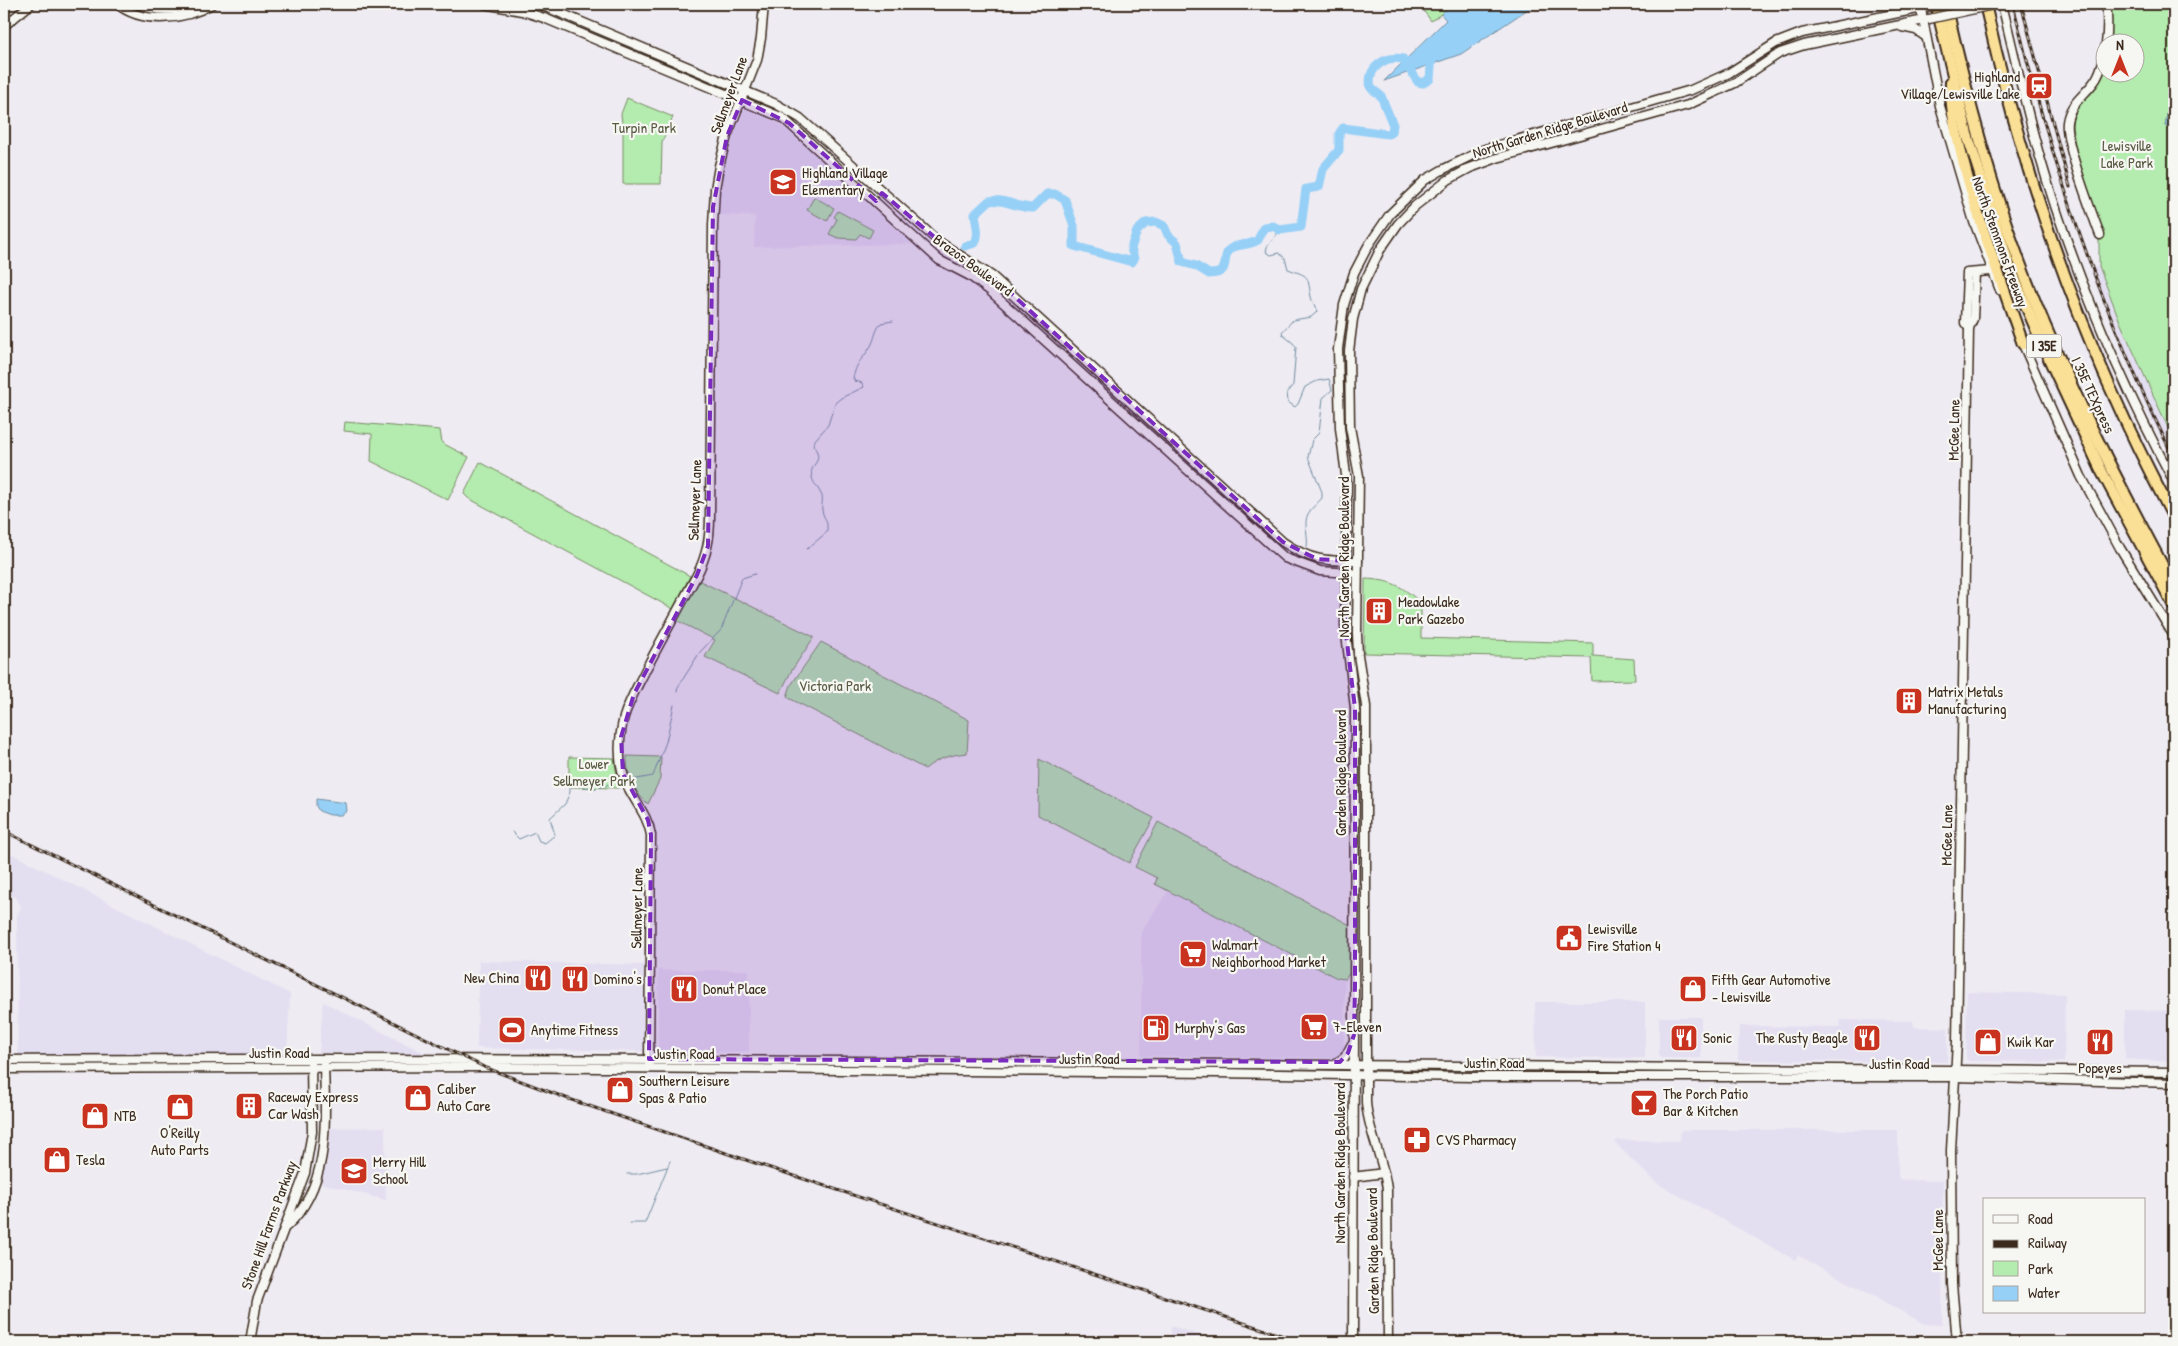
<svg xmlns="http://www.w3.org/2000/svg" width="2178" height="1346" font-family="'Patrick Hand',sans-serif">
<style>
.built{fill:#e4def1}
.green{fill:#b4ebae;stroke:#788a66}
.water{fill:#97d0f7;stroke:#728ea0}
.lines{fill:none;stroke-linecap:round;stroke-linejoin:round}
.stream{stroke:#728ea0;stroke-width:1}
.river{stroke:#97d0f7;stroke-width:9}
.secondary-casing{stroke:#3b2a1e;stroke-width:11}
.highway-casing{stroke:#3b2a1e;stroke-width:14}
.secondary{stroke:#f6f6f2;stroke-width:8}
.highway{stroke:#fadf96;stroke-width:10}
.rail-casing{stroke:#3b2a1e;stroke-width:3}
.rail{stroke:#f6f6f2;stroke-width:1;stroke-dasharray:4;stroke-linecap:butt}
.secondary-bridge-casing{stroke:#3b2a1e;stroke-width:11;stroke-linecap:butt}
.secondary-bridge{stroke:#f6f6f2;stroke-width:8}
.marked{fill:#7b2cbf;fill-opacity:0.2;stroke:#7b2cbf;stroke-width:4;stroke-dasharray:10 6;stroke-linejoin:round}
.labels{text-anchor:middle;stroke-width:4.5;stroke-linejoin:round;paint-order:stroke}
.shield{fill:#f6f6f2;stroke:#73675e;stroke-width:1}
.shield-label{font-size:14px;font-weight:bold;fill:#3b2a1e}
.poi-label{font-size:15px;fill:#3b2a1e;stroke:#f6f6f2;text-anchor:start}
.street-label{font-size:15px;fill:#3b2a1e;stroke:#f6f6f2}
.park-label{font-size:15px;fill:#595a42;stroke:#f6f6f2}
</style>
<rect width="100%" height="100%" fill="#eeebf2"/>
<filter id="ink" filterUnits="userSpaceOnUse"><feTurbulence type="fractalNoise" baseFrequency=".02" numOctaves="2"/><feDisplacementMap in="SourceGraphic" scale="10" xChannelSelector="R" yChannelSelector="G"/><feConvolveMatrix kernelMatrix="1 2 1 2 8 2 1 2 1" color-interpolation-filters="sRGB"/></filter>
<g filter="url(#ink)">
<!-- built -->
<g class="built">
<polygon points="745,109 778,123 789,132 912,244 754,247 755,216 718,215 722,172 735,132"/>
<polygon points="2099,266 2120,322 2174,441 2174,461 2148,412 2090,270"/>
<polygon points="4,850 290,994 287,1054 18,1055 17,916 21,907 16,897 9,895 4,897"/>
<polygon points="1168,891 1332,975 1345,979 1344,1048 1335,1058 1141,1056 1141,932"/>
<polygon points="4,939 6,1021 7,1056 4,1056"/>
<polygon points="479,961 646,965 644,1051 477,1048"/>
<rect x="658" y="970" width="91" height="82"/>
<polygon points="1967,992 2065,994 2064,1062 1969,1061 1966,1058"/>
<polygon points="323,1002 400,1041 426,1054 319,1053"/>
<polygon points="1535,1002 1645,1002 1645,1058 1536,1057"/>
<polygon points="2125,1010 2174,1011 2174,1062 2125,1059"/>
<polygon points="1659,1017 1701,1017 1701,1058 1661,1058 1659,1055"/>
<polygon points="1841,1020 1913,1021 1914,1027 1948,1028 1947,1062 1738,1060 1739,1026 1840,1027"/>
<polygon points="385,1127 386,1200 320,1183 327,1159 331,1128"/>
<polygon points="1681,1130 1898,1130 1898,1177 1902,1180 1943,1181 1942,1325 1925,1324 1798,1255 1795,1260 1655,1182 1615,1143 1617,1140 1680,1141"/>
<polygon points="1171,1326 1222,1342 1171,1342"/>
</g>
<!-- green -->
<g class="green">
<polygon points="1419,4 1455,4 1431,21"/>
<polygon points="2111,4 2174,4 2174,79 2165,125 2174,130 2174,441 2120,322 2099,266 2099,226 2076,149 2072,126 2073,118 2079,105 2098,83 2105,68 2106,72 2136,72 2136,42 2109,42"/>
<polygon points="627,98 673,117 662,142 661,184 623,184 623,131 621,114"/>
<polygon points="814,197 834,208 827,221 807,210"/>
<polygon points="838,211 873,230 869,238 860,234 856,239 838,238 829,234 837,219 834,217"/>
<polygon points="345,422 440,430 442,443 469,457 448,500 371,461 372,434 344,431"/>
<polygon points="480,462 690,576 673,609 468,498 464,494"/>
<path d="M1365 579C1391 580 1401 585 1421 603V638L1593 643V656L1634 659 1635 680 1592 681 1591 658 1364 653Z"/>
<polygon points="698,580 814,637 792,670 780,693 705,657 715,640 676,620"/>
<path d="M821 642 969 720 967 753C950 755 938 758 925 769L787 697 791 685Z"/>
<path d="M627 756 661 757 660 779 648 804C633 791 627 775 627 756Z"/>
<polygon points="569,757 614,758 619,788 569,787"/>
<polygon points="1039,759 1154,818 1129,863 1038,815"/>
<polygon points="1158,822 1350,925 1351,971 1345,979 1337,978 1155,884 1157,878 1135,867"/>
</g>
<!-- water -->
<g class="water">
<polygon points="1451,4 1475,6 1477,4 1589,4 1567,7 1531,7 1461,54 1384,81 1446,20 1441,14"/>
<polygon points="2174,79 2174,130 2165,125"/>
<polygon points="316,799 346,803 347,811 341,815 330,815 319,811 316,806"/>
</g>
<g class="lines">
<!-- stream -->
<g class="stream">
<path d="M1280 230 1267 247 1266 252 1271 255 1279 253 1285 258 1288 269C1310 277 1307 274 1311 297 1312 302 1316 307 1317 312L1311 317 1293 320 1282 332 1283 335 1293 343 1296 347 1293 385 1287 392 1288 402 1295 407 1298 404 1305 387 1317 381 1329 379 1332 390 1323 398 1319 433 1312 440 1308 457 1322 492V498C1318 503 1311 508 1308 514 1303 523 1309 536 1307 547"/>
<path d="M807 549 827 532C828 517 824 521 822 510 821 504 824 499 821 494 819 489 813 483 812 477 808 463 826 463 813 445L815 440 828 425 835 403 841 398 864 387 862 383 855 381 853 378C858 359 860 363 869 349 875 341 874 332 881 323L893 321"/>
<polyline points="677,692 678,687 700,652 721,630 742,578 755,574"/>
<polyline points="632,780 653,776 666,742 674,705"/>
<polyline points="512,832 519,839 535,832 539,841 545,843 555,835 550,818 565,804 570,792 570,784 575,783 593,789 613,783"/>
<polyline points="627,1174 637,1174 667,1167"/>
<polyline points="630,1223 645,1223 670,1161"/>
</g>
<!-- river -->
<path class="river" d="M965 246 975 243C980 234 976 225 975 214L989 201C1004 198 1017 208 1033 208L1047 194H1055L1065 200 1074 226V246L1132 262 1134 259 1131 248 1137 231 1146 223 1156 222 1164 226 1168 235 1177 243 1182 262 1196 266 1209 274C1233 274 1220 257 1230 249 1238 243 1250 246 1258 240L1264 227 1273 226 1280 230 1301 227 1306 189 1319 187 1323 169 1339 150V134L1343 128 1388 134 1392 132 1393 125 1381 96 1371 88C1366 68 1385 55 1403 59L1418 82 1423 83 1430 79 1432 54"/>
<defs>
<g id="secondary">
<path d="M117 4C143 25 185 20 212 4"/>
<path d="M137 4C155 11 175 12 193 4"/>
<polyline points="484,4 522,11 544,18 783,118 939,260 970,276 989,290 1285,558 1320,571 1351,573"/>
<path d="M539 4 776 104 800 118 938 241 992 276 1283 542C1311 561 1325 561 1358 561"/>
<polyline points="1920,4 1940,106 1974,222 2000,290"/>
<path d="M2002 4C2014 54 2025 105 2039 154 2072 268 2119 378 2174 482"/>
<polyline points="4,26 31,4"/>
<polyline points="1902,27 1916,30 1926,37"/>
<path d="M2100 235C2092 213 2064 141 2067 122 2070 103 2084 96 2094 82 2107 65 2109 24 2106 4"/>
<polyline points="1969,328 1965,323 1967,273 1991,271"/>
<polyline points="2021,340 2081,476 2120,548 2174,636"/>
<path d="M4 1060C495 1057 985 1062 1476 1066 1709 1068 1942 1068 2174 1072"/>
<path d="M649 1063 651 835C647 810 627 795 622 770 618 754 620 733 624 717 629 700 639 684 646 669 663 637 680 606 697 575 707 555 710 538 710 517L713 225 715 189 719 166 727 136 757 60 761 38 764 4"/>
<polyline points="1336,1063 1345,1057 1352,1044"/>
<polyline points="4,1069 484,1067 1217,1073 1472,1077 1954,1077 2174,1083"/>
<polyline points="1353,1177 1384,1173"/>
<path d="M287 1226C332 1185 325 1116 324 1062"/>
<polyline points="250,1342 257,1301 305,1173 312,1132 311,1062"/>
<polyline points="1353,1342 1355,708 1345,626 1347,483 1340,428 1338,349 1344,305 1354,273 1368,246 1390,214 1425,180 1442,170 1485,149 1691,90 1729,73 1776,43 1802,33 1927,7"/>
<path d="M1388 1342 1387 1190C1384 1160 1368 1132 1366 1102V706L1358 655 1357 634 1359 476 1350 427 1349 351 1353 319 1361 289 1380 250 1398 224 1415 206 1448 180 1470 168 1497 158 1688 105 1735 83 1780 53 1804 45 1929 19"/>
<polyline points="1957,1342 1952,1284 1951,1150 1957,1042 1969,328 1973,319 1975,273"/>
</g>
<g id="highway">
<polyline points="1936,4 1967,134 2010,268 2045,350 2102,472 2174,606"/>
<path d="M1946 4C1966 93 1989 181 2021 266 2063 377 2118 483 2174 587"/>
<path d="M1985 4C2025 186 2086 354 2174 518"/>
<path d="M1951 82C1950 109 1957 136 1963 161 1979 223 2002 283 2023 344"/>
</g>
</defs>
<!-- secondary casing -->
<use href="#secondary" class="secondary-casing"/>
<!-- highway casing -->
<use href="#highway" class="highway-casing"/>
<!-- secondary -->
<use href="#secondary" class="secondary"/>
<!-- highway -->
<use href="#highway" class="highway"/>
<defs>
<g id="rail">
<path d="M2013 4C2050 161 2102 314 2174 458"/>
<polyline points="2021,4 2070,187"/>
<polyline points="4,831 484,1067 566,1098 752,1162 1302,1342"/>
</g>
</defs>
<!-- rail casing -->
<use href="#rail" class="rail-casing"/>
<!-- rail -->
<use href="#rail" class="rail"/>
<defs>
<g id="secondary-bridge">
<polyline points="1927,7 1944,4"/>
<polyline points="1929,19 1993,5"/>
</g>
</defs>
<!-- secondary-bridge casing -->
<use href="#secondary-bridge" class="secondary-bridge-casing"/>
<!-- secondary-bridge -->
<use href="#secondary-bridge" class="secondary-bridge"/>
</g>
</g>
<!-- marked area -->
<path class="marked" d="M742 100 789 123 876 201 882 193 951 251 992 276 1283 542 1317 559 1346 561 1345 626 1355 708V985L1354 1035 1348 1053 1340 1062 649 1059 651 835 648 820 623 774 621 737 634 694 697 575 708 546 713 207 727 136Z"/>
<!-- icons -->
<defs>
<symbol id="station-square" viewBox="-11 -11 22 22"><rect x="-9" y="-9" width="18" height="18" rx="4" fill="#c8321e" stroke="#f6f6f2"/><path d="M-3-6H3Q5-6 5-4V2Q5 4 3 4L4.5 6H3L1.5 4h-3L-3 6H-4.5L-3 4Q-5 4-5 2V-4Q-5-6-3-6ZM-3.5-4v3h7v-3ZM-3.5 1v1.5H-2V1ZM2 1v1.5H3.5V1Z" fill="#fff"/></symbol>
<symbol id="school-square" viewBox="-11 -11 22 22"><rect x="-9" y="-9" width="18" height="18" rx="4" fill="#c8321e" stroke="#f6f6f2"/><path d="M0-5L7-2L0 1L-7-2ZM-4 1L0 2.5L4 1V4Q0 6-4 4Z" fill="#fff"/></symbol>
<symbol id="building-square" viewBox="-11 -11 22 22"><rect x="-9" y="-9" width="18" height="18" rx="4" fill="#c8321e" stroke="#f6f6f2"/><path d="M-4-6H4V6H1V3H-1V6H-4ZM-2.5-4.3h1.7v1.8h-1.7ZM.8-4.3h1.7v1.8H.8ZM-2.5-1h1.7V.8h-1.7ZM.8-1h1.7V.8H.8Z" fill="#fff"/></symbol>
<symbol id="civic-square" viewBox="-11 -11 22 22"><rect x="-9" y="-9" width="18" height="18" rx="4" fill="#c8321e" stroke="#f6f6f2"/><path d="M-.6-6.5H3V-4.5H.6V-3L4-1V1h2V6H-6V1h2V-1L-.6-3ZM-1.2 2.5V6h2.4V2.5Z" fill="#fff"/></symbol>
<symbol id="supermarket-square" viewBox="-11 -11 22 22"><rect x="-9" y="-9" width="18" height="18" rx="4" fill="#c8321e" stroke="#f6f6f2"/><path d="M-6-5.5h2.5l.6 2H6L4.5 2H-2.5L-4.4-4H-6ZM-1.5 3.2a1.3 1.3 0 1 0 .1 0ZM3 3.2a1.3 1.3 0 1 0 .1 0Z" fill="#fff"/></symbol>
<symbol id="restaurant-square" viewBox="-11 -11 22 22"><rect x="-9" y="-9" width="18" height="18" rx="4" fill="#c8321e" stroke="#f6f6f2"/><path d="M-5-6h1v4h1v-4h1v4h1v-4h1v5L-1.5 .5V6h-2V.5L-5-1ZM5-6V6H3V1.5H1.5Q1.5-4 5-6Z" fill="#fff"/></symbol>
<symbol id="shop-square" viewBox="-11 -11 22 22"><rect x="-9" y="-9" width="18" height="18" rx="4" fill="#c8321e" stroke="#f6f6f2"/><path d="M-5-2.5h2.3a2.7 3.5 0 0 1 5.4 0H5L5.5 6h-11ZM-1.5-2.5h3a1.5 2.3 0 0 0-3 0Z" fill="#fff"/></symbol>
<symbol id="fuel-square" viewBox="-11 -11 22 22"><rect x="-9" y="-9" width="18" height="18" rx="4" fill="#c8321e" stroke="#f6f6f2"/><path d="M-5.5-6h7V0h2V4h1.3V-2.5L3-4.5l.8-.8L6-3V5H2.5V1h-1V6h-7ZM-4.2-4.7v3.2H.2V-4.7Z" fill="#fff"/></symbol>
<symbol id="stadium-square" viewBox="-11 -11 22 22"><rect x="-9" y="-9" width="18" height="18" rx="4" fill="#c8321e" stroke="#f6f6f2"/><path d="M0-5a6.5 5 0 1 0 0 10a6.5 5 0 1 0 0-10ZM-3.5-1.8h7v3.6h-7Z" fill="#fff"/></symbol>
<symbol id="bar-square" viewBox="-11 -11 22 22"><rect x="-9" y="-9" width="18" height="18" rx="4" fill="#c8321e" stroke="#f6f6f2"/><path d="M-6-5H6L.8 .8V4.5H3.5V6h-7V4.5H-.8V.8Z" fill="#fff"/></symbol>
<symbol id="pharmacy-square" viewBox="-11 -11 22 22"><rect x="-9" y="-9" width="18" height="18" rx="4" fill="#c8321e" stroke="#f6f6f2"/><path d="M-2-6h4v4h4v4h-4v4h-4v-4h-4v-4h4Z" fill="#fff"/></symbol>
</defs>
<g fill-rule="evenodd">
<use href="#station-square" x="2023" y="70" width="32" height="32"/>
<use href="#school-square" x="767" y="166" width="32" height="32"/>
<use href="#building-square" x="1363" y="595" width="32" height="32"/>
<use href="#building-square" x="1893" y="685" width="32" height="32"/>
<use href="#civic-square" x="1553" y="922" width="32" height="32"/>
<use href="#supermarket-square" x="1177" y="938" width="32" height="32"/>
<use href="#restaurant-square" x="522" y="962" width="32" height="32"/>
<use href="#restaurant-square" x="559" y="963" width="32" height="32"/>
<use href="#restaurant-square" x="668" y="973" width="32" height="32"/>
<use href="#shop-square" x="1677" y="973" width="32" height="32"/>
<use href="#supermarket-square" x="1298" y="1011" width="32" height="32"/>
<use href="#fuel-square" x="1140" y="1012" width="32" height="32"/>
<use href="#stadium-square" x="496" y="1014" width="32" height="32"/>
<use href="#restaurant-square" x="1668" y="1022" width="32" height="32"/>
<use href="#restaurant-square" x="1851" y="1022" width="32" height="32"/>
<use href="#shop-square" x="1972" y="1026" width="32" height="32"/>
<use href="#restaurant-square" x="2084" y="1026" width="32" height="32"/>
<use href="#shop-square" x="604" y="1074" width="32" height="32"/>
<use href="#shop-square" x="402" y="1082" width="32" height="32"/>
<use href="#bar-square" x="1628" y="1087" width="32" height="32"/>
<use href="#building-square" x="233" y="1090" width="32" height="32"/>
<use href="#shop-square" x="164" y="1091" width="32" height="32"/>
<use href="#shop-square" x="79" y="1100" width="32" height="32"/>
<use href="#pharmacy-square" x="1401" y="1124" width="32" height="32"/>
<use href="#shop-square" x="41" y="1144" width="32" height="32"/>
<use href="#school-square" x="338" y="1155" width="32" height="32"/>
</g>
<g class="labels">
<!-- shield labels -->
<rect class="shield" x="2026.5" y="334.5" width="35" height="23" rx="4"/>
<g class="shield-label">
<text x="2044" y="351">I 35E</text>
</g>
<!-- poi labels -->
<g class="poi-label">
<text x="2020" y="82" text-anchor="end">Highland<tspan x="2020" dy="17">Village/Lewisville Lake</tspan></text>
<text x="802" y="178">Highland Village<tspan x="802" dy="17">Elementary</tspan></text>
<text x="1398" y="607">Meadowlake<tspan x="1398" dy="17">Park Gazebo</tspan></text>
<text x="1928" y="697">Matrix Metals<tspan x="1928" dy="17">Manufacturing</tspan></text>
<text x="1588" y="934">Lewisville<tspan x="1588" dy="17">Fire Station 4</tspan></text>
<text x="1212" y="950">Walmart<tspan x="1212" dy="17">Neighborhood Market</tspan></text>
<text x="519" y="983" text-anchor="end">New China</text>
<text x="594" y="984">Domino's</text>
<text x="1712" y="985">Fifth Gear Automotive<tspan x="1712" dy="17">- Lewisville</tspan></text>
<text x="703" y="994">Donut Place</text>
<text x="1333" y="1032">7-Eleven</text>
<text x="1175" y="1033">Murphy's Gas</text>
<text x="531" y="1035">Anytime Fitness</text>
<text x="1703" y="1043">Sonic</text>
<text x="1848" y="1043" text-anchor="end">The Rusty Beagle</text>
<text x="2007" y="1047">Kwik Kar</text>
<text x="2100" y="1073" text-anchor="middle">Popeyes</text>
<text x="639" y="1086">Southern Leisure<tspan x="639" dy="17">Spas &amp; Patio</tspan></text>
<text x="437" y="1094">Caliber<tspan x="437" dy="17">Auto Care</tspan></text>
<text x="1663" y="1099">The Porch Patio<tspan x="1663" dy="17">Bar &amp; Kitchen</tspan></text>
<text x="268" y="1102">Raceway Express<tspan x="268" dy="17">Car Wash</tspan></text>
<text x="114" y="1121">NTB</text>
<text x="180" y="1138" text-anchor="middle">O'Reilly<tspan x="180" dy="17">Auto Parts</tspan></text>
<text x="1436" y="1145">CVS Pharmacy</text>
<text x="76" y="1165">Tesla</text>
<text x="373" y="1167">Merry Hill<tspan x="373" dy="17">School</tspan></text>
</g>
<!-- street labels -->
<g class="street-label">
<text transform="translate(729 95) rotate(-70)" y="5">Sellmeyer Lane</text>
<text transform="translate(1550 130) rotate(-17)" y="5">North Garden Ridge Boulevard</text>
<text transform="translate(2000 242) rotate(70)" y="5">North Stemmons Freeway</text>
<text transform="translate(973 265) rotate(36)" y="5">Brazos Boulevard</text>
<text transform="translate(2093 395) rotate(65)" y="5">I 35E TEXpress</text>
<text transform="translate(1954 430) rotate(-89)" y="5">McGee Lane</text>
<text transform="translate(695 500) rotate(-88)" y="5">Sellmeyer Lane</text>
<text transform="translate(1344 557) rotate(-90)" y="5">North Garden Ridge Boulevard</text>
<text transform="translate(1341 773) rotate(-90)" y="5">Garden Ridge Boulevard</text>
<text transform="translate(1947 835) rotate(-89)" y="5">McGee Lane</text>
<text transform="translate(637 908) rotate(-89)" y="5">Sellmeyer Lane</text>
<text x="279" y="1058">Justin Road</text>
<text x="684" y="1059">Justin Road</text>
<text x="1089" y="1064">Justin Road</text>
<text x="1494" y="1068">Justin Road</text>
<text x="1899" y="1069">Justin Road</text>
<text transform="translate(1340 1163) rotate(-90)" y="5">North Garden Ridge Boulevard</text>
<text transform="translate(269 1225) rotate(-70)" y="5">Stone Hill Farms Parkway</text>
<text transform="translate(1938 1240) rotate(-90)" y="5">McGee Lane</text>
<text transform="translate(1373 1251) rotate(-91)" y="5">Garden Ridge Boulevard</text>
</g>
<!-- park labels -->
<g class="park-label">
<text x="644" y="133">Turpin Park</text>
<text x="2127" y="151">Lewisville<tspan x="2127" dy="17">Lake Park</tspan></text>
<text x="835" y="691">Victoria Park</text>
<text x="594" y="769">Lower<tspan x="594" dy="17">Sellmeyer Park</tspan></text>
</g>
</g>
<!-- margin -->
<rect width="2178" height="1346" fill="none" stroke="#f6f6f2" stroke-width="20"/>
<rect x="10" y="10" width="2158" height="1326" fill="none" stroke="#3b2a1e" stroke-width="2" filter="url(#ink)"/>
<!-- legend -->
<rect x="1983" y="1198" width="162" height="115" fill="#f6f6f2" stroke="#aba49d"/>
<rect x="1993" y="1215" width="25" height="8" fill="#f6f6f2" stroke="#aba49d"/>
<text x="2028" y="1224" font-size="15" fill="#3b2a1e">Road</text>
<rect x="1993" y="1240" width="25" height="8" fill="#3b2a1e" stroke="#aba49d"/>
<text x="2028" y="1248" font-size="15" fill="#3b2a1e">Railway</text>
<rect x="1993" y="1261" width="25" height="15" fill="#b4ebae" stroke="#aba49d"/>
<text x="2028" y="1274" font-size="15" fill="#3b2a1e">Park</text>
<rect x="1993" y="1286" width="25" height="15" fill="#97d0f7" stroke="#aba49d"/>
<text x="2028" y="1298" font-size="15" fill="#3b2a1e">Water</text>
<!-- north arrow -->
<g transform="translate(2120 58)"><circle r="24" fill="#f6f6f2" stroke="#aba49d"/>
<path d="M0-4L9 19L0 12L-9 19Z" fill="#c8321e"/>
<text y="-8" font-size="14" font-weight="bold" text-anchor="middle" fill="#3b2a1e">N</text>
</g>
</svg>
